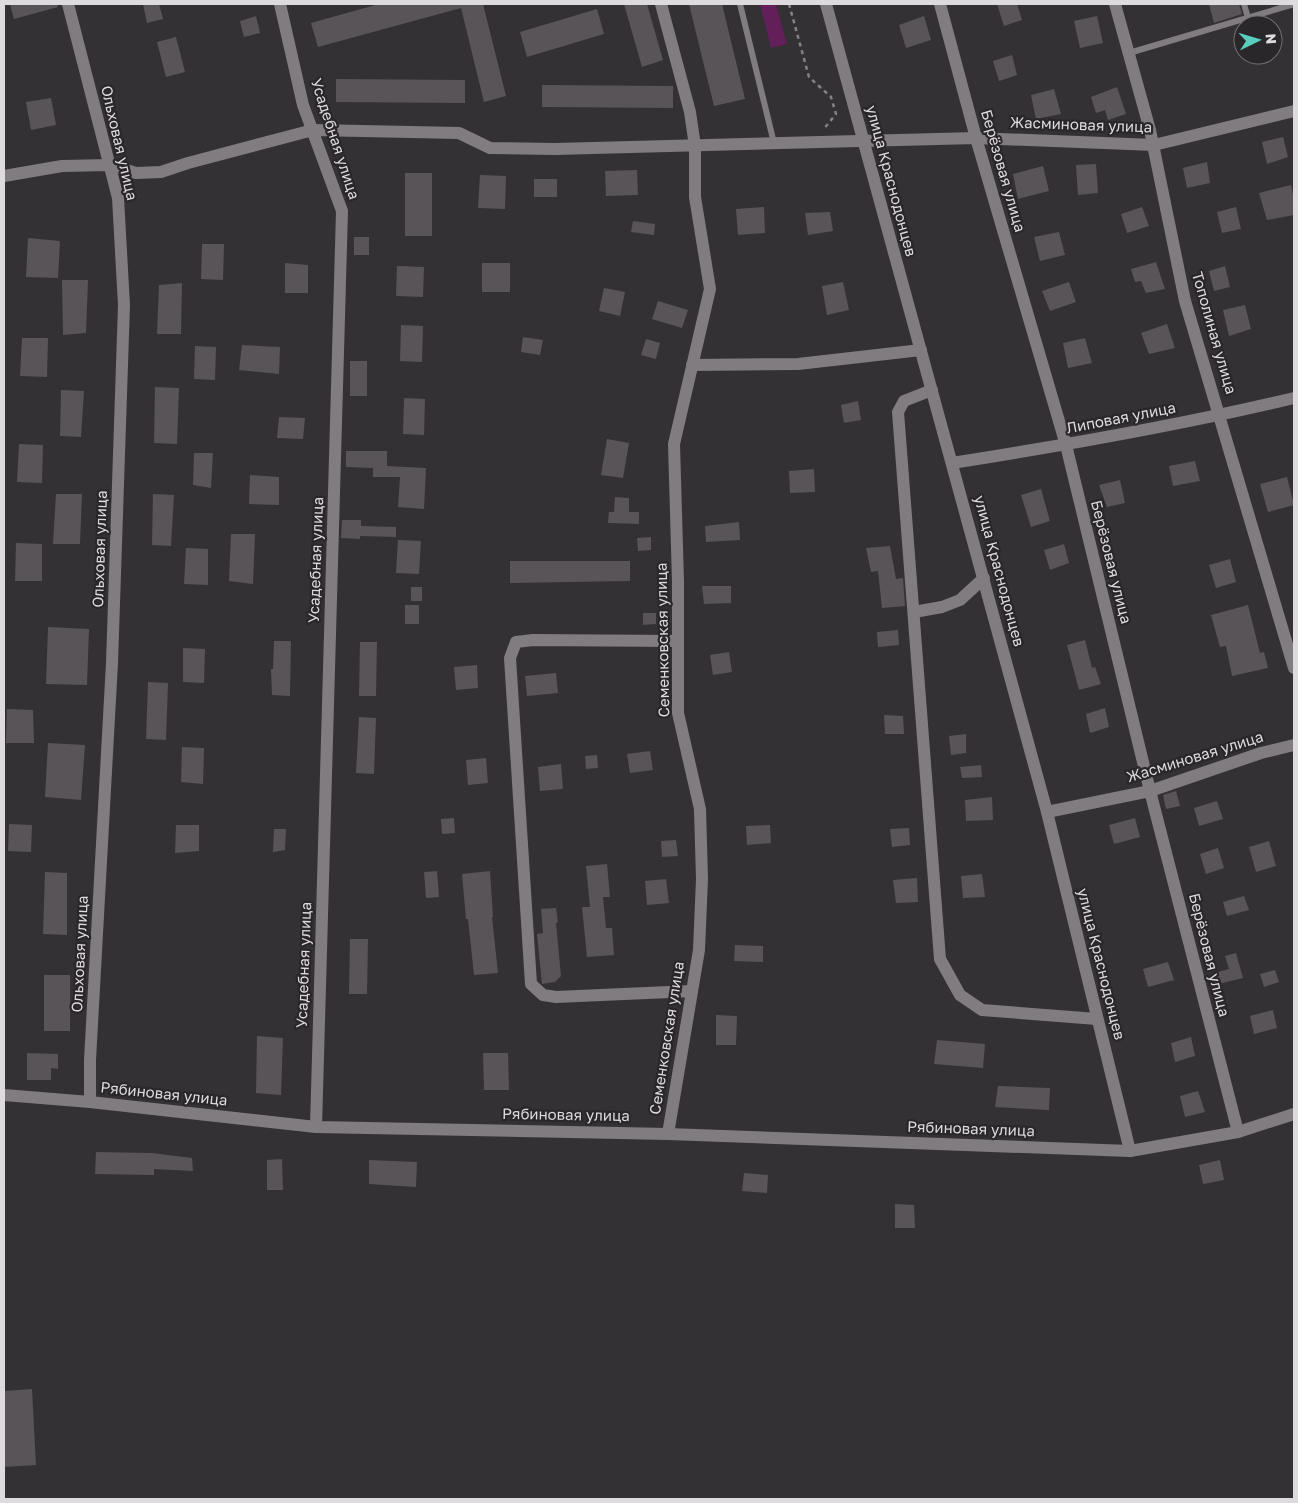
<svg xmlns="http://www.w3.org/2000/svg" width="1298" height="1503" font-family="'Golos Text',sans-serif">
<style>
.green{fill:#631f5a}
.building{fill:#585457}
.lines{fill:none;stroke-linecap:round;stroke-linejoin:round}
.path{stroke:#858385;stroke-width:2.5;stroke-dasharray:4 4;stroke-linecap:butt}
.lane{stroke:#807c7f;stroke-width:6}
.street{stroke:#807c7f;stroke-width:12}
.labels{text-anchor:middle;stroke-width:4.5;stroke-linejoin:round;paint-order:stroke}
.street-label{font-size:15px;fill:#dddbdd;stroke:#2a272a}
</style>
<rect width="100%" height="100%" fill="#343134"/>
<!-- green -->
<polygon class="green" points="760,4 776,4 787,44 771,48"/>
<!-- building -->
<g class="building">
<polygon points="10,4 57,4 58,7 14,19"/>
<polygon points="143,4 159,4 163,19 147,23"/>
<polygon points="379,4 483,4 506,96 484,102 461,8 318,47 311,23"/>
<polygon points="624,4 647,4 663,60 642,67"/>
<polygon points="689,4 722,4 745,99 714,106"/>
<polygon points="997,4 1017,4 1022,20 1004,26"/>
<polygon points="1209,4 1239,4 1242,14 1214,23"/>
<polygon points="597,9 604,34 527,57 520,32"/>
<polygon points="256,16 260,33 244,37 240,21"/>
<polygon points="924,16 931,40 906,48 899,25"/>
<polygon points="1097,16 1103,43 1080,48 1074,21"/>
<polygon points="176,37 185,72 166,77 157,42"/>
<polygon points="1012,55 1017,75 999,81 993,61"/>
<polygon points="336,79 465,80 465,103 336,102"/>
<polygon points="542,85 673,86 673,108 542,107"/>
<polygon points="1117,87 1126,114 1108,120 1105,110 1096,113 1091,97"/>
<polygon points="1054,89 1061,114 1036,119 1031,95"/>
<polygon points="51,98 56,125 31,130 26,102"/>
<polygon points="1283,137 1288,157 1267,164 1262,142"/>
<polygon points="1207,162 1210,183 1187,188 1183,168"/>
<polygon points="1096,164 1098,193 1078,195 1076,165"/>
<polygon points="1043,166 1049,191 1018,199 1013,174"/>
<polygon points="637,170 638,195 606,196 605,171"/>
<rect x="405" y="173" width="27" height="63"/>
<polygon points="480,175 506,176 505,209 478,208"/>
<rect x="534" y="179" width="23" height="18"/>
<polygon points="1291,185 1294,200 1294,215 1267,220 1259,193"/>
<polygon points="764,207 765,233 738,235 736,209"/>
<polygon points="1142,207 1149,226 1127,233 1121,214"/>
<polygon points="1236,207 1241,229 1222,233 1217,212"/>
<polygon points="830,212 833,231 808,235 805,213"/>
<polygon points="633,221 655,224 654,235 631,232"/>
<polygon points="1059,232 1065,255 1040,261 1034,237"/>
<rect x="354" y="237" width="15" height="18"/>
<polygon points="28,238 60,241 58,278 26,277"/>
<polygon points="202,244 224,244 223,280 201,279"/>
<polygon points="1156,262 1165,289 1146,293 1141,281 1135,282 1131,269"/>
<polygon points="285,263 308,265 308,293 285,293"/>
<rect x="482" y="263" width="28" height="29"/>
<polygon points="397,266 424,267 423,297 396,296"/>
<polygon points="1225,266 1230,287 1214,291 1209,271"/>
<polygon points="62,280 88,280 86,333 63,335"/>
<polygon points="843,282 849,310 827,315 822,286"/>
<polygon points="1069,282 1076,302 1050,311 1042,291"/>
<polygon points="182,283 181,334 157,334 159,285"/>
<polygon points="604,288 625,292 620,316 599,311"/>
<polygon points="658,301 688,310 682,328 652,319"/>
<polygon points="1245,305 1251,329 1229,336 1223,310"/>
<polygon points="1167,324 1175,348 1149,354 1141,333"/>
<polygon points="401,325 423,326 422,362 400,361"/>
<polygon points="523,337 543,340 540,355 521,352"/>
<polygon points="22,338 48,338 47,377 20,376"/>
<polygon points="1085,338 1092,363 1068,368 1063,343"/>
<polygon points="646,339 660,343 656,359 641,355"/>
<polygon points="242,345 280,347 279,374 239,370"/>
<polygon points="195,346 216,347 215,380 194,379"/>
<rect x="350" y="361" width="17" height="35"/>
<polygon points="155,387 179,388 177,444 154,443"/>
<polygon points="61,390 84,391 81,437 60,436"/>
<polygon points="404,398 425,399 424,435 403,434"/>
<polygon points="858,401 861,420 844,423 841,405"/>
<polygon points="279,417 305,418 303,439 277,438"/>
<polygon points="607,439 629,443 623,478 601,475"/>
<polygon points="19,444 43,445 42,483 17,482"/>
<polygon points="346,451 387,451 387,466 426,468 424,509 398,507 400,477 373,477 373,468 346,467"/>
<polygon points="194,453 213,453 211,488 193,485"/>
<polygon points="1195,461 1200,481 1173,486 1169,466"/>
<polygon points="814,469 815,492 790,493 789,471"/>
<polygon points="250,475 279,477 279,505 249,504"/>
<polygon points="1287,477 1294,505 1268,512 1260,484"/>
<polygon points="1120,480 1125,503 1107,507 1099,485"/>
<polygon points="1041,489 1050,521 1031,527 1021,495"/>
<polygon points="56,494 82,494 80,544 53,544"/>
<polygon points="153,494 174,495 171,546 152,545"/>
<polygon points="615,497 629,498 629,512 639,512 639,524 608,523 609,512 614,512"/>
<polygon points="342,520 361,520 361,526 396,527 396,537 360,536 360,539 341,538"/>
<polygon points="739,522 740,540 706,542 705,526"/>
<polygon points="231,534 255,534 253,584 229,581"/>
<polygon points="651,537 651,550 638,551 637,538"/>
<polygon points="398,540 421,541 419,574 396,573"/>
<polygon points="16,543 42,544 42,581 15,581"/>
<polygon points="1064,544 1069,563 1050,570 1044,550"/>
<polygon points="890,546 896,579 903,578 905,606 882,608 878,571 871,572 866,548"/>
<polygon points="186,548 208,549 208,585 184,584"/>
<polygon points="1230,559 1236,582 1216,588 1209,565"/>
<polygon points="510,561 630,561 630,581 510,583"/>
<polygon points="702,586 731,586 731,603 704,604"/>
<rect x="411" y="587" width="11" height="14"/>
<rect x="405" y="605" width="14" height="19"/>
<polygon points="1248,605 1260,653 1264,652 1268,668 1232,676 1226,646 1220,647 1211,615"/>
<polygon points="643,613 656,613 656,624 643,625"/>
<polygon points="48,627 89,629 87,685 46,684"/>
<polygon points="898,630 899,645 878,647 877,632"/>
<polygon points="1085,640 1092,668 1095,667 1101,684 1079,690 1067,645"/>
<polygon points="274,641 291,641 290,696 272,695 271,669 273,669"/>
<polygon points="360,642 377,642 376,696 359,696"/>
<polygon points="183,648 205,649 204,683 183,682"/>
<polygon points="729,652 732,672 713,675 710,655"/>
<polygon points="477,665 478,688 456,690 454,667"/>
<polygon points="556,673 558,693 527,696 525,676"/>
<polygon points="148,682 168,683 166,740 146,739"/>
<polygon points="1105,708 1109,727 1090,733 1086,714"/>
<polygon points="7,709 33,710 34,743 6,743"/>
<polygon points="884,715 903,716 904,734 885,734"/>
<polygon points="359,717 376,718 374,774 356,773"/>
<polygon points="966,734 966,753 951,755 949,736"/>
<polygon points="48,743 85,745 81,800 45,797"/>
<polygon points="182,747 204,748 203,784 181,782"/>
<polygon points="650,751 653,770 630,773 627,754"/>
<polygon points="597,755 598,768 586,769 585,756"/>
<polygon points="486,758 488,783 468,785 466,760"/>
<polygon points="561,764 563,789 540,791 538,767"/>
<polygon points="981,765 982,777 962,778 960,767"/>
<polygon points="1176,791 1180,806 1166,809 1163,795"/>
<polygon points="992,797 993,820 966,821 965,800"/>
<polygon points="1217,801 1223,819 1199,826 1194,808"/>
<polygon points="454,818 455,833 442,834 441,819"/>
<polygon points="1135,818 1140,837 1114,844 1109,825"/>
<polygon points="9,824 32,825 31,852 8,851"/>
<polygon points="176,825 199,825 199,851 175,853"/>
<polygon points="770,825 771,843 747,845 746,826"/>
<polygon points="909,828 910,845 892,847 890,829"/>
<polygon points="274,829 286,829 285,850 273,852"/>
<polygon points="676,840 678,856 662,857 661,841"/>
<polygon points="1269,841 1276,866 1256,872 1249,847"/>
<polygon points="1218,848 1224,868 1206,874 1200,854"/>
<polygon points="607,864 610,897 603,897 606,928 612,928 614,955 587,957 582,907 590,907 586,866"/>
<polygon points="437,871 439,897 426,898 424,872"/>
<polygon points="490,871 493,917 492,917 498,973 474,975 468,919 466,919 462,874"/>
<polygon points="45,872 67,873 67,935 43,934"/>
<polygon points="982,874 985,897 963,898 961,876"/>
<polygon points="917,878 918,902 896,903 893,880"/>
<polygon points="666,879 669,903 647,905 645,881"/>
<polygon points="1244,896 1249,910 1227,916 1223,902"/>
<polygon points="556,908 558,922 556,923 561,976 555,982 542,984 537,934 543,933 541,909"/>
<polygon points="350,939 368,939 367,994 349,994"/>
<polygon points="735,945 763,946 763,962 734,961"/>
<polygon points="1236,953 1243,978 1218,984 1215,973 1229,969 1225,956"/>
<polygon points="1168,962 1174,980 1148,987 1143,969"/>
<polygon points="1275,970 1279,982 1264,987 1260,974"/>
<rect x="44" y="975" width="26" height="56"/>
<polygon points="1273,1010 1277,1028 1254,1034 1250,1016"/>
<polygon points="716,1015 737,1016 736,1045 716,1045"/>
<polygon points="257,1036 283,1038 281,1095 256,1093"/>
<polygon points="1191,1037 1195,1056 1175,1062 1171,1043"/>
<polygon points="937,1040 985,1044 983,1068 934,1064"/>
<polygon points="27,1053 58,1054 58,1069 51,1068 51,1080 27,1080"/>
<polygon points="483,1053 508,1053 509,1090 484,1090"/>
<polygon points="998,1086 1050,1088 1049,1110 995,1107"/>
<polygon points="1198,1091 1205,1112 1185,1117 1180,1096"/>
<polygon points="96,1152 152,1153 192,1158 193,1171 154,1169 154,1175 95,1174"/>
<polygon points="282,1159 283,1190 267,1190 267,1160"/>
<polygon points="369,1160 417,1162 416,1187 369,1184"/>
<polygon points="1220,1160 1224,1180 1203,1184 1199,1165"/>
<polygon points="744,1173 768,1175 767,1193 742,1191"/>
<polygon points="895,1204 914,1205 915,1228 895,1228"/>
<polygon points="32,1389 36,1465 4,1467 4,1391"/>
</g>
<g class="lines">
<!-- path -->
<polyline class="path" points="789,4 809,77 831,97 836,114 823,130"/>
<!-- lane -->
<g class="lane">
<polyline points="740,4 774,143"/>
<polyline points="1244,4 1248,18"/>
<polyline points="1129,53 1294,4"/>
</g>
<!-- street -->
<g class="street">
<polyline points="68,4 118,198 124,305 112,663 90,1060 90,1102"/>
<polyline points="280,4 303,105 342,211 316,1127"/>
<polyline points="661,4 690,112 695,146 695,197 710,289 674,444 678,582 678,713 700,809 702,879 699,950 668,1134"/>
<polyline points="826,4 1047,812 1130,1151"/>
<polyline points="940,4 976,138 1066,445 1150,791 1238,1132"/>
<polyline points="1115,4 1150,130 1185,301 1294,668"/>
<polyline points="4,176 62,166 110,165 136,173 161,172 188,163 313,130 459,133 490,148 555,149 976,138 1154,145 1294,111"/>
<polyline points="692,365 798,364 921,350"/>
<polyline points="932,390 904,401 898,412 940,959 960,995 982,1010 1097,1019"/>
<path d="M952 463C1067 445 1181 425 1294 398"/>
<polyline points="914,612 942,607 960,600 984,578"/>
<polyline points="678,641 533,640 516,642 510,658 531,984 543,995 556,997 692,991"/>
<polyline points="1047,812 1150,791 1261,753 1294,745"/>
<polyline points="4,1095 90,1102 316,1127 668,1134 1130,1151 1238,1132 1294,1114"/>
</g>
</g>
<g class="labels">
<!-- street labels -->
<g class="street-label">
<text transform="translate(1081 125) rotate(2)" y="5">Жасминовая улица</text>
<text transform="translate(335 139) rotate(72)" y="5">Усадебная улица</text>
<text transform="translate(119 143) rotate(77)" y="5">Ольховая улица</text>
<text transform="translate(1003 171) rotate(74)" y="5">Берёзовая улица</text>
<text transform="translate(891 181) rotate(75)" y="5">улица Краснодонцев</text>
<text transform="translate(1214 333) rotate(74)" y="5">Тополиная улица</text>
<text transform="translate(1121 418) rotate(-11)" y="5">Липовая улица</text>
<text transform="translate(100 549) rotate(-88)" y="5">Ольховая улица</text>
<text transform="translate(316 560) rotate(-88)" y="5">Усадебная улица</text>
<text transform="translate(1111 562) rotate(76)" y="5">Берёзовая улица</text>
<text transform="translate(999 571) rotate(75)" y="5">улица Краснодонцев</text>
<text transform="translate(663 640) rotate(-91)" y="5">Семенковская улица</text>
<text transform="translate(1195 757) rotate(-17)" y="5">Жасминовая улица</text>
<text transform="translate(80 954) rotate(-87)" y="5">Ольховая улица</text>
<text transform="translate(1209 955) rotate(76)" y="5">Берёзовая улица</text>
<text transform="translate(1101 964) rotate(76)" y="5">улица Краснодонцев</text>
<text transform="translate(304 965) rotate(-88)" y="5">Усадебная улица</text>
<text transform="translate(667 1038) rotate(-81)" y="5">Семенковская улица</text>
<text transform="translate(164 1094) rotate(6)" y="5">Рябиновая улица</text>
<text transform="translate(566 1115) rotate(1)" y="5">Рябиновая улица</text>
<text transform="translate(971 1129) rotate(2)" y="5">Рябиновая улица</text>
</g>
</g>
<!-- border -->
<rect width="1298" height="1503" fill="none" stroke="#dddbdd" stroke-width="10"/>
<!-- north arrow -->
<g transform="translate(1258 40) rotate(85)"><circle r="24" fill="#2a272a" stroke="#726f72"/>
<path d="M0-4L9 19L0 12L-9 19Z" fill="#59cebe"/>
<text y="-8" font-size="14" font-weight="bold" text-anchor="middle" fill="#dddbdd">N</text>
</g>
</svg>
